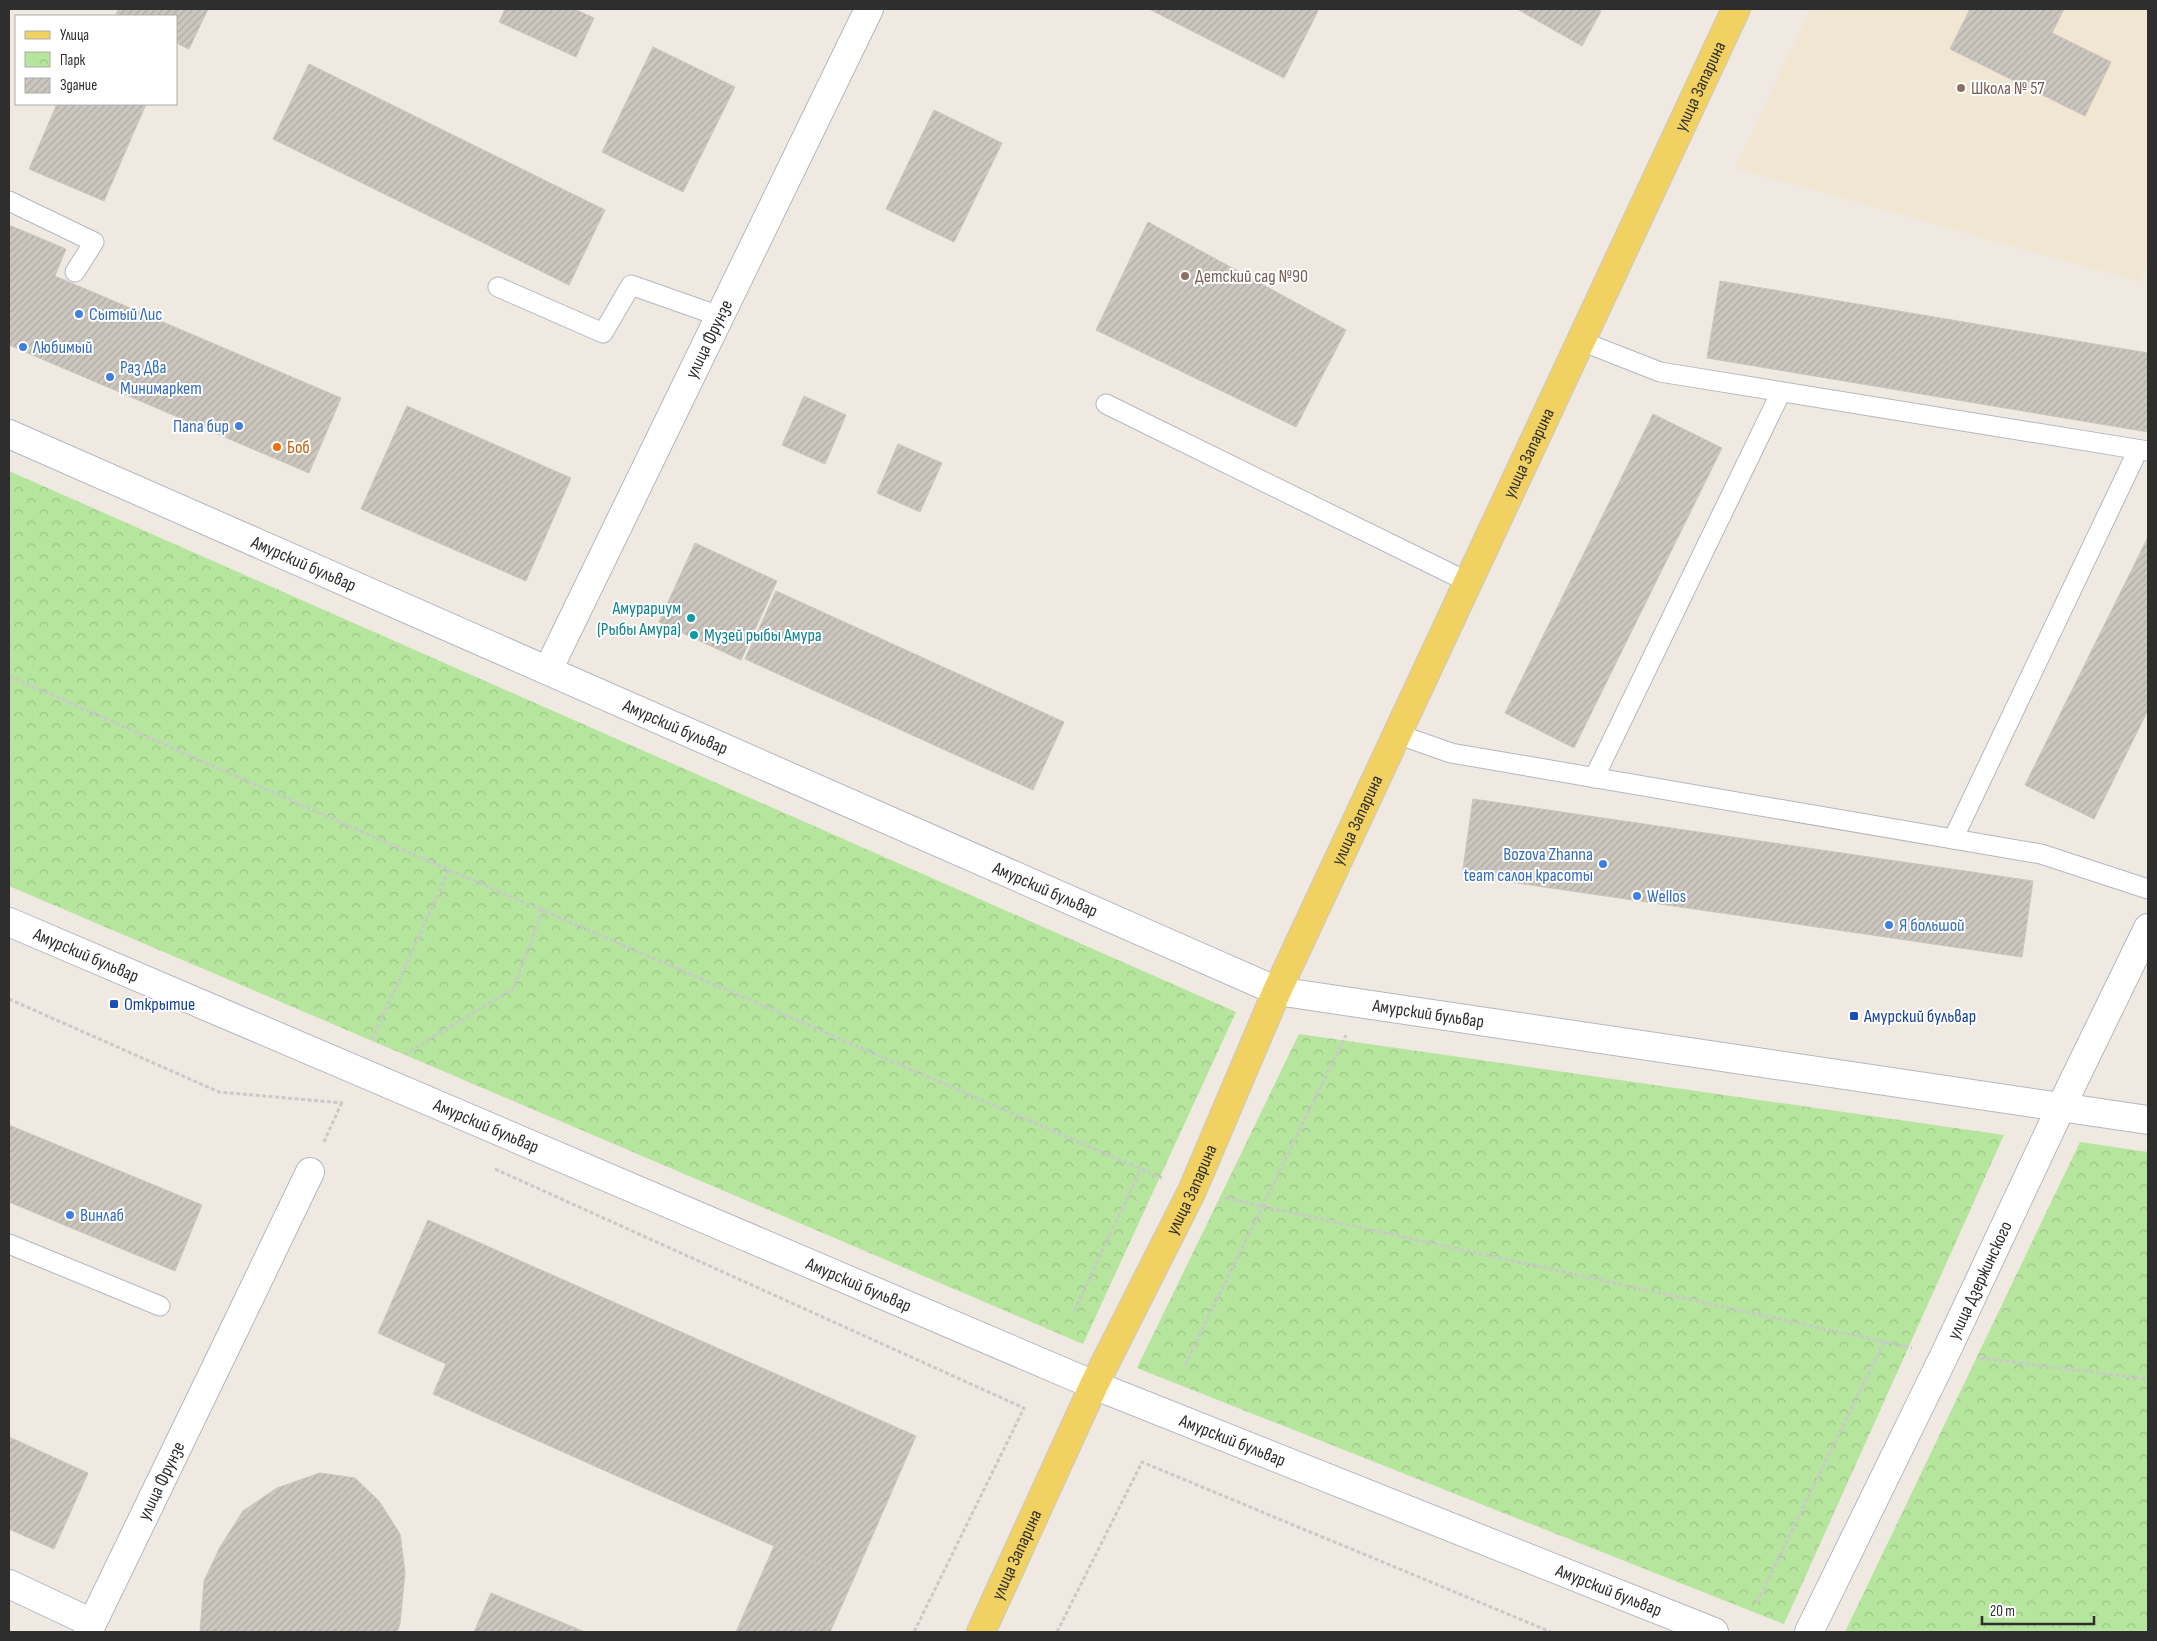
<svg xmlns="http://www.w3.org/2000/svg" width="2157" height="1641" font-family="'Sofia Sans Condensed',sans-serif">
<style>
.education{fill:#f0e6d1}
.park{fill:url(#park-crowns)}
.building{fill:url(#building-hatch);stroke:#cbc5ba}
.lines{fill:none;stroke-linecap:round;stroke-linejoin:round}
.service-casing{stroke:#b4b7c1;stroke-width:21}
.pedestrian-casing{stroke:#b4b7c1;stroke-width:30}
.minor-casing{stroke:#b4b7c1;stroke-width:30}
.tertiary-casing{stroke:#b4b7c1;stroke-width:30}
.primary-casing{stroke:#c9c9c9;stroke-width:30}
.path{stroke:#c9c9c9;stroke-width:3;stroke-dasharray:4 2.5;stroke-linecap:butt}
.service{stroke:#fff;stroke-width:19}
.pedestrian{stroke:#fff;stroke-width:28}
.minor{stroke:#fff;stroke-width:28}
.tertiary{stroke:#fff;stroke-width:28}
.primary{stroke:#f2d163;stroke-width:28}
.education-dot{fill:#8d6e63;stroke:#fff;stroke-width:2}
.shop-dot{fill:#3f7fe0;stroke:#fff;stroke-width:2}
.food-dot{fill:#e8710a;stroke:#fff;stroke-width:2}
.culture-dot{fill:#0f9aa8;stroke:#fff;stroke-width:2}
.transit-dot{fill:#1a4fb4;stroke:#fff;stroke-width:2}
.labels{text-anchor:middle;stroke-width:4;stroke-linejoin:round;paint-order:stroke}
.street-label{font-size:18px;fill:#2e2e2e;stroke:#fff}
.education-label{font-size:18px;fill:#785e54;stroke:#fff;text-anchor:start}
.shop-label{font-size:18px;fill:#366cbe;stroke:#fff;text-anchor:start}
.food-label{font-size:18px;fill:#c56008;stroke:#fff;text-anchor:start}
.culture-label{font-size:18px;fill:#0d838f;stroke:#fff;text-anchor:end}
.transit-label{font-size:18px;fill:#164399;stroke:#fff;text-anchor:start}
</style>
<defs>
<pattern id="park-crowns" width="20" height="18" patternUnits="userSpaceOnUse" patternTransform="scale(1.25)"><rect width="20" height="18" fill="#b6e59e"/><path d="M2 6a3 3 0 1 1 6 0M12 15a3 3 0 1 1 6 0" fill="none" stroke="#9dc588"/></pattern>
<pattern id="building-hatch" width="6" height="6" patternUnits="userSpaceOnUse" patternTransform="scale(1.25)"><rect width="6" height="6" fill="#cbc7bf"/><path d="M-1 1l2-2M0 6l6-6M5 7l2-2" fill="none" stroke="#afaba4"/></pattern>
</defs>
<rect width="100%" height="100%" fill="#efe9e1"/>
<!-- education -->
<polygon class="education" points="1811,9 2148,9 2148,263 2140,282 1735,168"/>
<!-- park -->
<g class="park">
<polygon points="9,471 1236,1012 1083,1344 9,886"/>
<polygon points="1299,1034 2004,1135 1784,1624 1137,1368"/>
<polygon points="2080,1142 2148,1152 2148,1632 1845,1632"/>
</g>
<!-- building -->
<g class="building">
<polygon points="119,9 208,9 189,49 176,43 176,16 120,16 116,14"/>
<polygon points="505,9 574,9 594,18 576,57 499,22"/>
<polygon points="1149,9 1314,9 1318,11 1284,78"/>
<polygon points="1517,9 1597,9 1601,11 1582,46"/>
<polygon points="1970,9 2064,9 2052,33 2111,62 2085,116 1950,49"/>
<polygon points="653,47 735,87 683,192 602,152"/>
<polygon points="309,64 605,210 569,285 273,139"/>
<polygon points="57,104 146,104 104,201 29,169"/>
<polygon points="934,110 1002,143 954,242 886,209"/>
<polygon points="1148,222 1346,330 1296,427 1096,330"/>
<polygon points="9,225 66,249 55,276 341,398 309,473 9,345"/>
<polygon points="1720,281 2148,353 2148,432 1707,358"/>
<polygon points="804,396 846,415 825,464 782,445"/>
<polygon points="407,406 571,478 526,581 361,509"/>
<polygon points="1653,414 1722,448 1574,748 1505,713"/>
<polygon points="898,444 942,463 920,512 877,493"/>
<polygon points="2148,537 2148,710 2094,819 2025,785"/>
<polygon points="695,543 777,581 741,660 659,622"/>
<polygon points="776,591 1064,722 1033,790 745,659"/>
<polygon points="1473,799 2033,881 2022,957 1462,875"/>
<polygon points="9,1125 202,1205 175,1271 9,1202"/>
<polygon points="428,1220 916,1436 854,1578 774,1546 433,1394 446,1364 378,1333"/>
<polygon points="9,1437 88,1473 54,1549 9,1529"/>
<polygon points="320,1473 355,1478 379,1501 400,1534 405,1572 400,1624 397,1632 200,1632 204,1581 220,1547 243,1511 277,1488"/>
<polygon points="774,1546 854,1578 830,1632 736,1632"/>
<polygon points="491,1593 585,1632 474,1632"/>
</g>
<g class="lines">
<defs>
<g id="service">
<polyline points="9,201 94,242 75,272"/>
<polyline points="498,287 603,333 631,285 719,316"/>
<polyline points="1581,341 1660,372 2148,451"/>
<polyline points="1106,404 1468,582"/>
<polyline points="1397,734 1451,753 2041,854 2148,889"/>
<polyline points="1594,778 1781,392"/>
<polyline points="1953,839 2138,450"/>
<polyline points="9,1244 160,1306"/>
</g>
<polyline id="pedestrian" points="234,1330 310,1172"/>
<g id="minor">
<path id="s1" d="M548 670 869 9"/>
<polyline points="9,1584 92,1623"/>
<path id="s2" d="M88 1632 234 1330"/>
<path id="s3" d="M1809 1632 1945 1354 2061 1107 2148 928"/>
</g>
<g id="tertiary">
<path id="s4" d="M9 434 1277 991 2148 1120"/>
<path id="s5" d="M9 922 1094 1385 1714 1632"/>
</g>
<g id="primary">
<path id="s6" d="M981 1632 1094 1385 1192 1191 1277 991 1736 9"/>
</g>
</defs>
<!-- service casing -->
<use href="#service" class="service-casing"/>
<!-- pedestrian casing -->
<use href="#pedestrian" class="pedestrian-casing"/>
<!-- minor casing -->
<use href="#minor" class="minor-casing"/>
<!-- tertiary casing -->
<use href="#tertiary" class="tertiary-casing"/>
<!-- primary casing -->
<use href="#primary" class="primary-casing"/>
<!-- path -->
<g class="path">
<polyline points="9,676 449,870 1162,1178"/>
<polyline points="9,999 219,1092 343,1103"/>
<polyline points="372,1040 449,870"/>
<polyline points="405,1054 513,989 543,910"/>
<polyline points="324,1142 342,1102"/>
<polyline points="495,1169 1024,1408 914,1632"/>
<polyline points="1225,1198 1912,1348"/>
<polyline points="1074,1311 1141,1169"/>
<polyline points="1980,1358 2148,1379"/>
<polyline points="1185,1365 1346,1035"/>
<polyline points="1757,1602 1884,1342"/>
<polyline points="1057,1632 1142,1462 1551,1632"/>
</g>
<!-- service -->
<use href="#service" class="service"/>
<!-- pedestrian -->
<use href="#pedestrian" class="pedestrian"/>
<!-- minor -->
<use href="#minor" class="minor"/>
<!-- tertiary -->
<use href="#tertiary" class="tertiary"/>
<!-- primary -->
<use href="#primary" class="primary"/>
</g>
<!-- markers -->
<g class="education-dot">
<circle cx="1961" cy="88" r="5"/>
<circle cx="1185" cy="276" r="5"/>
</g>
<g class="shop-dot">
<circle cx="79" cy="314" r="5"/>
<circle cx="23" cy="347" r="5"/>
<circle cx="110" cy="377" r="5"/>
<circle cx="239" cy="426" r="5"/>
<circle cx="1603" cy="864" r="5"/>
<circle cx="1637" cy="896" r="5"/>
<circle cx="1889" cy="925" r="5"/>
<circle cx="70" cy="1215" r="5"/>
</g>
<circle class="food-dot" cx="277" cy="447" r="5"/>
<g class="culture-dot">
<circle cx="691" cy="618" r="5"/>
<circle cx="694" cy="635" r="5"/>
</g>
<g class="transit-dot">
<rect x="109" y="999" width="10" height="10" rx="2.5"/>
<rect x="1849" y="1011" width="10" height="10" rx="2.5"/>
</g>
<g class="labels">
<!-- street labels -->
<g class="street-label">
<text dy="6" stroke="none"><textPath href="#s6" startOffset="1705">улица Запарина</textPath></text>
<text dy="6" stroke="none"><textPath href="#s1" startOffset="368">улица Фрунзе</textPath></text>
<text dy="6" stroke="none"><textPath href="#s6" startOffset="1300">улица Запарина</textPath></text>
<text dy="6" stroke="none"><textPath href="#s4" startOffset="322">Амурский бульвар</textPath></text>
<text dy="6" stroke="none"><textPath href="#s4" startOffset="728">Амурский бульвар</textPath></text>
<text dy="6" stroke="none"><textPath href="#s6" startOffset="895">улица Запарина</textPath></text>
<text dy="6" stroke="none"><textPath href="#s4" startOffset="1132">Амурский бульвар</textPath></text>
<text dy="6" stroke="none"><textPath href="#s5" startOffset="84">Амурский бульвар</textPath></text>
<text dy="6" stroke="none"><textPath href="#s4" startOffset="1538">Амурский бульвар</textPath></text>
<text dy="6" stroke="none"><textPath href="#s5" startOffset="519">Амурский бульвар</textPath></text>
<text dy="6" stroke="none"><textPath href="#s6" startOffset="490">улица Запарина</textPath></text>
<text dy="6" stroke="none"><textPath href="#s3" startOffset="391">улица Дзержинского</textPath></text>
<text dy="6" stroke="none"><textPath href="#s5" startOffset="924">Амурский бульвар</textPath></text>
<text dy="6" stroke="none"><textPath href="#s5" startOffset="1329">Амурский бульвар</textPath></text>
<text dy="6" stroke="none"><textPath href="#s2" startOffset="168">улица Фрунзе</textPath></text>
<text dy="6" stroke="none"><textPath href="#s6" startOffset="85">улица Запарина</textPath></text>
<text dy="6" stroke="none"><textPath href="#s5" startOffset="1734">Амурский бульвар</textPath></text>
</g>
<!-- education labels -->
<g class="education-label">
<text x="1971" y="94">Школа № 57</text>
<text x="1195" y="282">Детский сад №90</text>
</g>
<!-- shop labels -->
<g class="shop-label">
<text x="89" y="320">Сытый Лис</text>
<text x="33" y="353">Любимый</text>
<text x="120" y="373">Раз Два<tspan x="120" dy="21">Минимаркет</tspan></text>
<text x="229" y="432" text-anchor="end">Папа бир</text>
<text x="1593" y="860" text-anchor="end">Bozova Zhanna<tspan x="1593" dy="21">team салон красоты</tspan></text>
<text x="1647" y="902">Wellos</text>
<text x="1899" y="931">Я большой</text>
<text x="80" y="1221">Винлаб</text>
</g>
<!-- food labels -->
<g class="food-label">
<text x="287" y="453">Боб</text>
</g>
<!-- culture labels -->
<g class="culture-label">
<text x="681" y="614">Амурариум<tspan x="681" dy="21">(Рыбы Амура)</tspan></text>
<text x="704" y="641" text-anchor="start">Музей рыбы Амура</text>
</g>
<!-- transit labels -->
<g class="transit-label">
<text x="124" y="1010">Открытие</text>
<text x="1864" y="1022">Амурский бульвар</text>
</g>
</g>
<!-- border -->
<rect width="2157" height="1641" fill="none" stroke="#2e2e2e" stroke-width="20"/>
<!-- legend -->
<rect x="15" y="15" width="162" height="90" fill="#ffffff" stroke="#ababab"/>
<rect x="25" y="31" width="25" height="8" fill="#f2d163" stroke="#ababab"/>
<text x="60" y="40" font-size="15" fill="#2e2e2e">Улица</text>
<rect x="25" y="52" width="25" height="15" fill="url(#park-crowns)" stroke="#ababab"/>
<text x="60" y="65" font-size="15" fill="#2e2e2e">Парк</text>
<rect x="25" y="78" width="25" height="15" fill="url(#building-hatch)" stroke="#ababab"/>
<text x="60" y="90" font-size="15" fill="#2e2e2e">Здание</text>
<!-- scale -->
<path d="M1982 1616v8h112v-8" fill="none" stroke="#2e2e2e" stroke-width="2.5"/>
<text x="1990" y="1616" font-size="15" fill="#2e2e2e" stroke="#ffffff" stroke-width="4" paint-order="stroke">20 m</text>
</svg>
